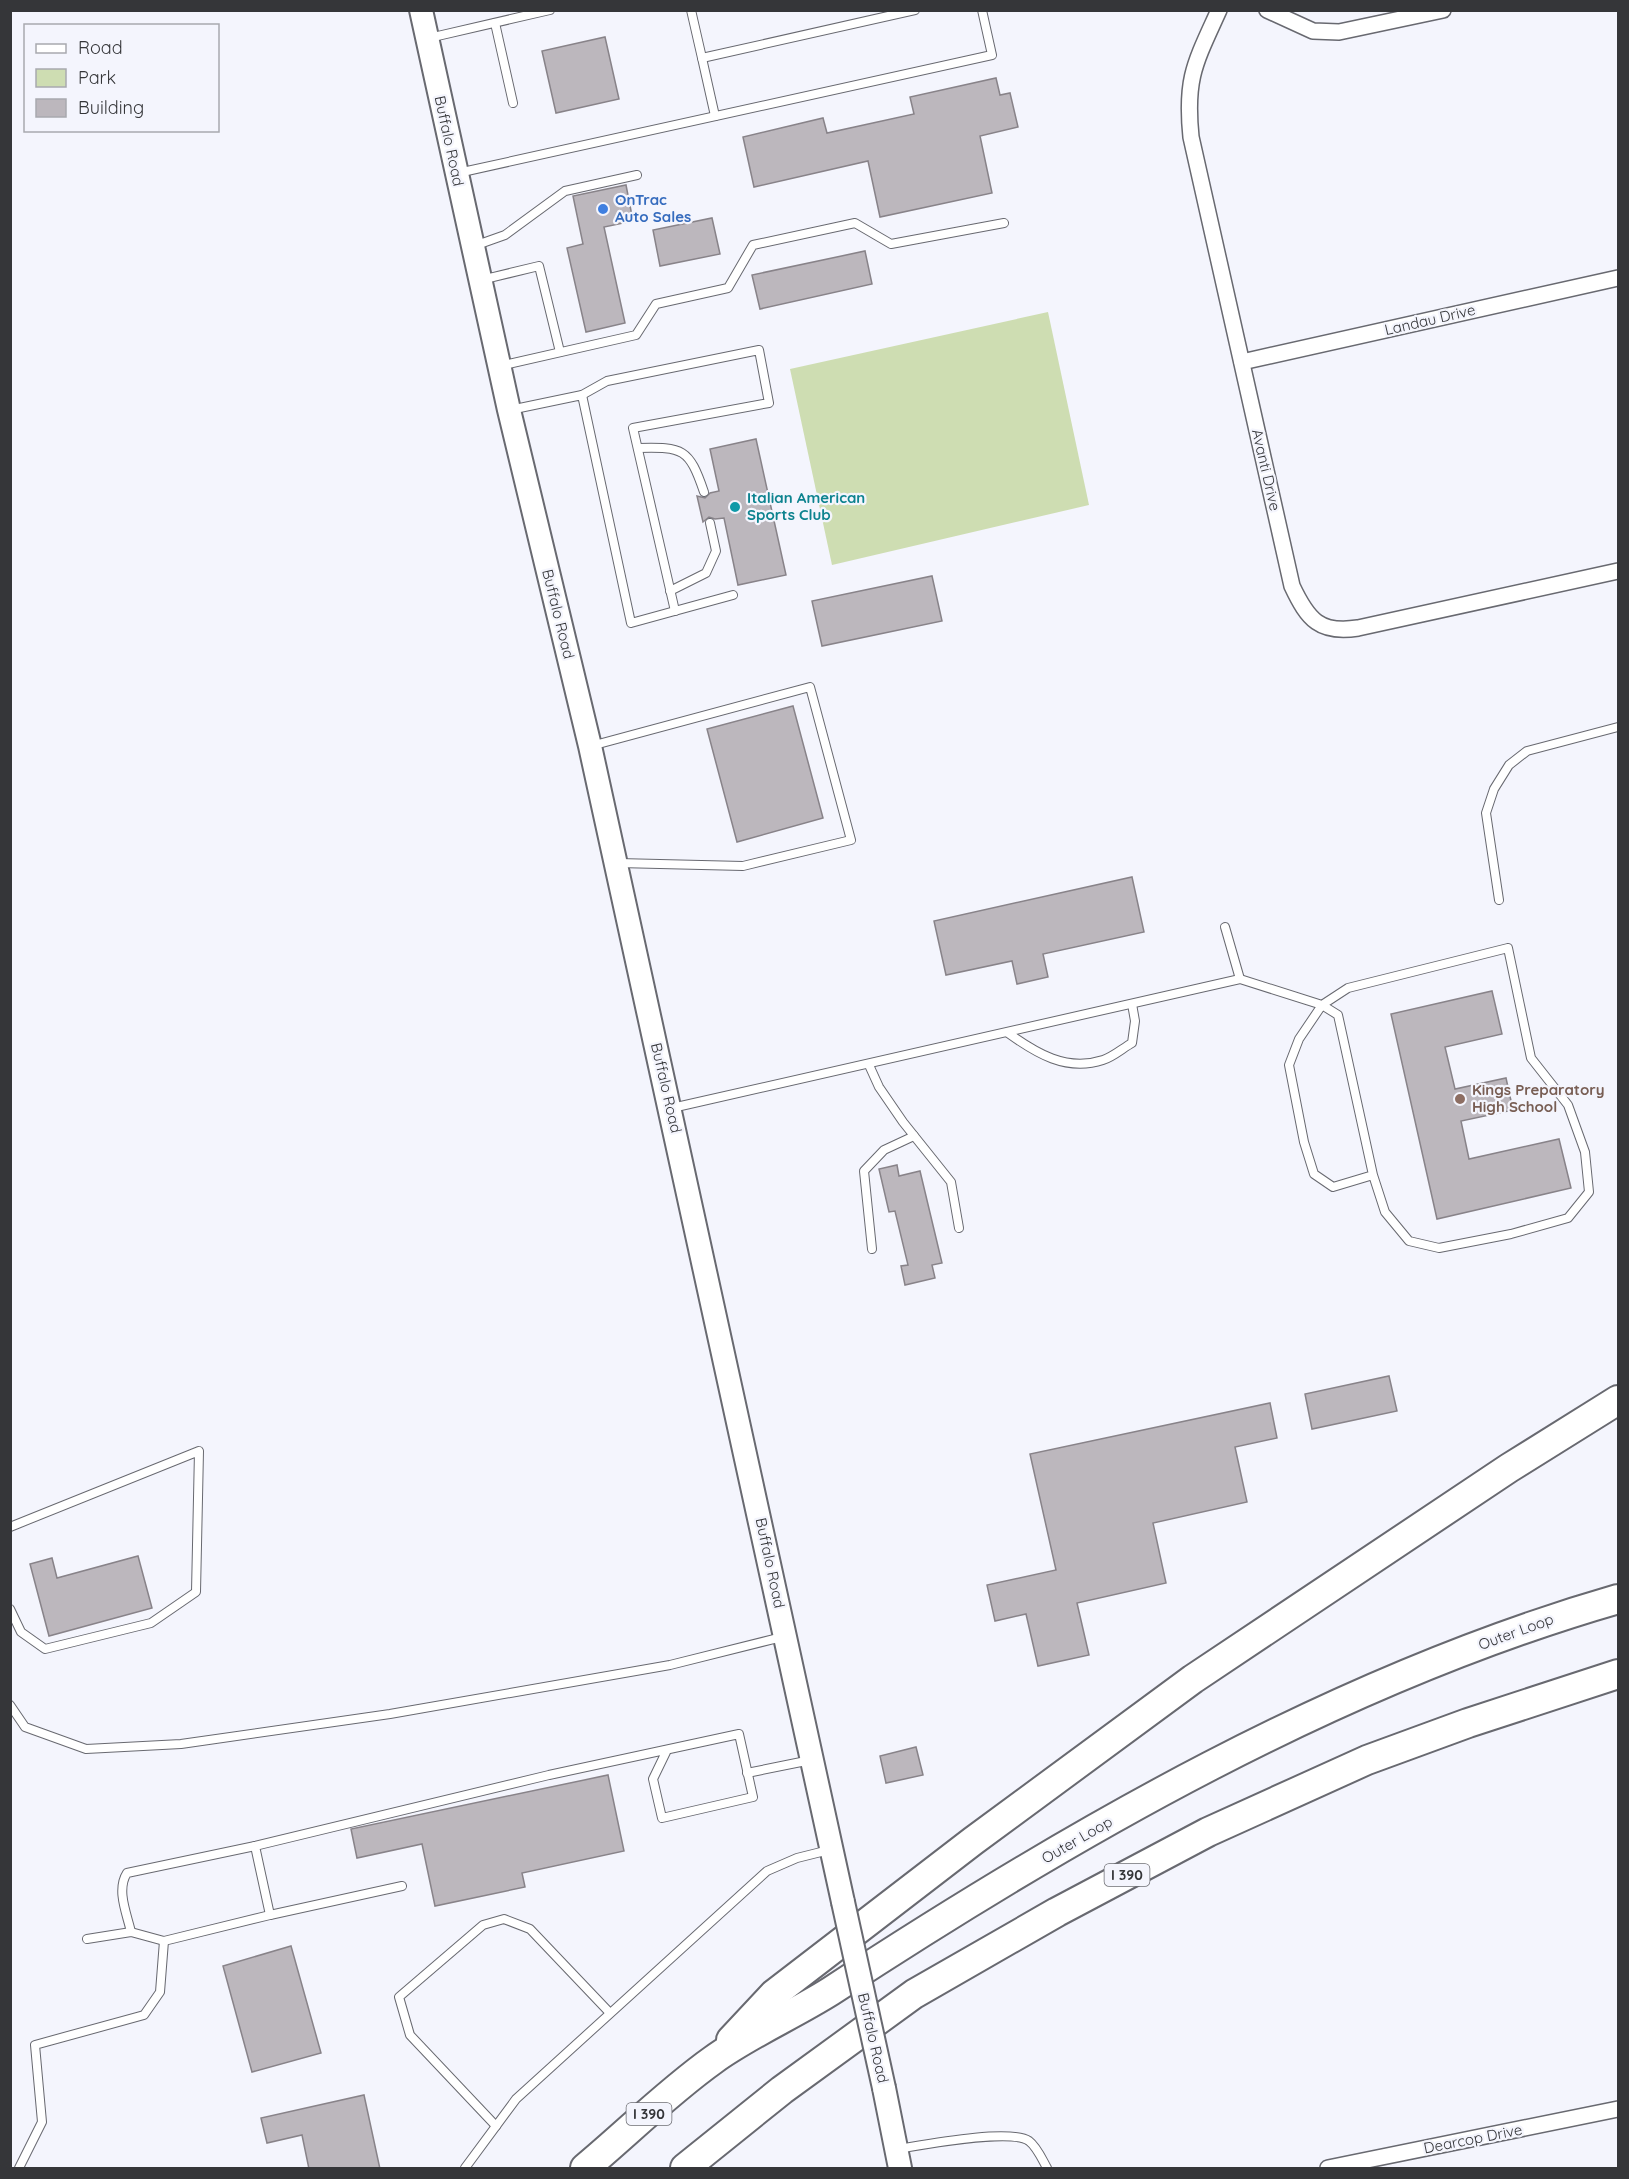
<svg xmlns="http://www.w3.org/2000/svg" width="1629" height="2179" font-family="Quicksand,sans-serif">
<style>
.green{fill:#ceddb2}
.building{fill:#bcb7bd;stroke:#888389;stroke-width:1.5}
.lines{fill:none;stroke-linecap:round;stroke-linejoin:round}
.service-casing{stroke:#686970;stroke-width:10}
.minor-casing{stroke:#686970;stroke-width:18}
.secondary-casing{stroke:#686970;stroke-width:26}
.motorway-casing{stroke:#686970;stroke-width:32}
.service{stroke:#fff;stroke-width:8}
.minor{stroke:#fff;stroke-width:15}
.secondary{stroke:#fff;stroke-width:22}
.motorway{stroke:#fff;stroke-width:28}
.secondary-bridge-casing{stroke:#686970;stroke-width:26;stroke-linecap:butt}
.secondary-bridge{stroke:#fff;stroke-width:22}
.shop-dot{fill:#3f7fe0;stroke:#f4f5fd;stroke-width:2}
.culture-dot{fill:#0f9aa8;stroke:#f4f5fd;stroke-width:2}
.education-dot{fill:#8d6e63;stroke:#f4f5fd;stroke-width:2}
.labels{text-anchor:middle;stroke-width:4.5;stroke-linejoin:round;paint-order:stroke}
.shield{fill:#f4f5fd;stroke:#6e6f74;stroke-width:1.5}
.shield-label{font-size:14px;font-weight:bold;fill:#353639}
.street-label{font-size:15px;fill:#353639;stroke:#f4f5fd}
.shop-label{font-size:15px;font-weight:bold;fill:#366cbe;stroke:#f4f5fd;text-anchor:start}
.culture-label{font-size:15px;font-weight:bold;fill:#0d838f;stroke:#f4f5fd;text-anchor:start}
.education-label{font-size:15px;font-weight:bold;fill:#785e54;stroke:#f4f5fd;text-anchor:start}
</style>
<rect width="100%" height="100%" fill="#f4f5fd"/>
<!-- green -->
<polygon class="green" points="1048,312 1089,505 832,565 790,369"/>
<!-- building -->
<g class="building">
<polygon points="605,37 619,99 556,113 542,51"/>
<polygon points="996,78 1000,95 1010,93 1018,127 980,136 992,193 880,217 868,161 754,187 743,137 823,118 827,133 914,114 910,97"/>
<polygon points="626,185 633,221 604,227 625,323 586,332 567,248 583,244 573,196"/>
<polygon points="712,218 720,254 660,266 653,230"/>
<polygon points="865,251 872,284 760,309 752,275"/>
<polygon points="756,439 786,575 738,585 724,518 715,519 709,517 703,522 697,496 705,498 710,493 719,491 710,449"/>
<polygon points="932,576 942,621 822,646 812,601"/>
<polygon points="793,706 823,818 737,842 707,729"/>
<polygon points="1132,877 1144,932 1043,954 1048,977 1017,984 1012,961 946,975 934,921"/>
<polygon points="1492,991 1502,1034 1445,1047 1455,1089 1506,1078 1513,1110 1461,1121 1469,1159 1559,1139 1571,1188 1437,1219 1391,1014"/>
<polygon points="897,1165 899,1176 920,1171 942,1263 932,1265 935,1278 905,1285 901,1266 908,1265 895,1211 889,1212 879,1169"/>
<polygon points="1389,1376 1397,1411 1312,1429 1305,1394"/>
<polygon points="1270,1403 1277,1438 1235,1447 1247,1502 1153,1523 1166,1583 1077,1603 1089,1655 1038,1666 1026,1614 995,1621 987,1585 1056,1570 1030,1454"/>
<polygon points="138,1556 152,1608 49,1636 30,1564 52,1558 57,1578"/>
<polygon points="916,1747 923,1775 886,1783 880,1756"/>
<polygon points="608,1775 624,1851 522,1873 525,1887 435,1906 422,1844 357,1858 351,1829"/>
<polygon points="291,1946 321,2053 252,2072 223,1966"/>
<polygon points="364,2095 380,2169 309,2169 302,2135 267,2143 261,2118"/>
</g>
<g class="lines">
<defs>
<g id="service">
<polyline points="691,10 702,58 915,10"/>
<polyline points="495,23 513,103"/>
<polyline points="429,38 550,10"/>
<polyline points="702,58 715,116"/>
<polyline points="458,173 992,55 982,10"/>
<polyline points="474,246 505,235 565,191 637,175"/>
<polyline points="481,280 539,266 560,352"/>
<polyline points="500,366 636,335 656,304 728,288 753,245 855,223 891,244 1004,223"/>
<polyline points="582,395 607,381 759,350 769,403 633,428 675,611"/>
<polyline points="510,410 582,395 631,623 733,595"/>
<path d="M638 448C683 447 689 448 704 492"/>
<polyline points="670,591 706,573 716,551 710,523"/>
<polyline points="591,746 810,687 851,840 743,866 618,863"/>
<polyline points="1499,900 1486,813 1494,789 1509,765 1527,751 1618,727"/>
<polyline points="1225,927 1240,979"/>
<path d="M1008 1033C1036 1053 1066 1072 1103 1060 1113 1057 1123 1048 1132 1043L1135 1021 1132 1004"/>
<polyline points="869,1065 879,1087 903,1122 951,1182 959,1228"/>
<polyline points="672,1108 1240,979 1322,1005 1338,1015 1373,1175 1385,1212 1409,1241 1439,1248 1511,1234 1568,1218 1589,1192 1585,1152 1568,1105 1531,1058 1508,948 1348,988 1322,1005 1299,1039 1289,1065 1304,1142 1314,1174 1333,1187 1373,1175"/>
<polyline points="872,1249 864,1171 884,1150 914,1136"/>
<polyline points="10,1527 199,1451 196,1592 151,1623 45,1649 21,1632 10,1609"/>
<polyline points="10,1705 25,1727 86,1749 181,1744 390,1714 670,1665 782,1637"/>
<polyline points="747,1773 811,1760"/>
<polyline points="402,1886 270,1915 255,1846 549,1775 739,1734 753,1797 662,1818 653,1779 667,1750"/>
<path d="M131 1932C127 1914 116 1890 127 1873L255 1846"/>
<polyline points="87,1939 131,1932 164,1941 270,1915"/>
<polyline points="496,2126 410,2035 399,1997 483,1925 504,1919 530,1929 609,2012"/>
<path d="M898 2149C923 2145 1010 2128 1029 2141 1037 2147 1042 2159 1047 2168"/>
<polyline points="19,2168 42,2122 35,2045 144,2015 160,1992 164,1941"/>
<polyline points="465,2168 516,2099 767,1871 797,1858 829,1850"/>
</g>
<g id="minor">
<path d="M1219 10C1195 63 1185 78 1191 137L1292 586C1308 620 1320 634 1358 628L1618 571"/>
<polyline points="1267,10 1313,31 1339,32 1443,10"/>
<polyline points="1242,362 1618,278"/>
<polyline points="1328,2168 1618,2109"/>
</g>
<g id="secondary">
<polyline points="421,10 509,410 590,746 843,1902"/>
<polyline points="884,2088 900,2168"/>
</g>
<g id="motorway">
<polyline points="731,2040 774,1994 973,1841 1193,1679 1509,1468 1618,1400"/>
<path d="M585 2168C627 2133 668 2092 713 2060 747 2035 793 2015 831 1991 1072 1833 1340 1679 1618 1599"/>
<polyline points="685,2168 782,2090 914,1994 1057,1912 1208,1832 1367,1760 1468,1723 1618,1674"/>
</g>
</defs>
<!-- service casing -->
<use href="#service" class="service-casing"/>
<!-- minor casing -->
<use href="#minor" class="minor-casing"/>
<!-- secondary casing -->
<use href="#secondary" class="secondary-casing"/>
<!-- motorway casing -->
<use href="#motorway" class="motorway-casing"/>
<!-- service -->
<use href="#service" class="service"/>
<!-- minor -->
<use href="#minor" class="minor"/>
<!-- secondary -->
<use href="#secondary" class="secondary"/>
<!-- motorway -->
<use href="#motorway" class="motorway"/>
<defs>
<polyline id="secondary-bridge" points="843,1902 884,2088"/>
</defs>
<!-- secondary-bridge casing -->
<use href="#secondary-bridge" class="secondary-bridge-casing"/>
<!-- secondary-bridge -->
<use href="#secondary-bridge" class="secondary-bridge"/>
</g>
<!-- markers -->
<circle class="shop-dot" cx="603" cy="209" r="6"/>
<circle class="culture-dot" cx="735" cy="507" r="6"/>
<circle class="education-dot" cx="1460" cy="1099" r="6"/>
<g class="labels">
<!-- shield labels -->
<g class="shield">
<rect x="1104.5" y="1864" width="45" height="22" rx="4.5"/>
<rect x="626.5" y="2103" width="45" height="22" rx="4.5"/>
</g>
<g class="shield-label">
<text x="1127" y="1880">I 390</text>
<text x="649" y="2119">I 390</text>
</g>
<!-- street labels -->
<g class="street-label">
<text transform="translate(449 141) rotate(78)" y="5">Buffalo Road</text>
<text transform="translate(1430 320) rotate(-13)" y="5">Landau Drive</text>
<text transform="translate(1266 470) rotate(77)" y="5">Avanti Drive</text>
<text transform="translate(558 614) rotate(76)" y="5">Buffalo Road</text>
<text transform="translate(666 1088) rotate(77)" y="5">Buffalo Road</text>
<text transform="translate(770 1563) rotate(78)" y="5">Buffalo Road</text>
<text transform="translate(1516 1632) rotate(-20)" y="5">Outer Loop</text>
<text transform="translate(1077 1840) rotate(-30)" y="5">Outer Loop</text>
<text transform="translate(873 2038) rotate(77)" y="5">Buffalo Road</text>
<text transform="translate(1473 2139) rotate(-11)" y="5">Dearcop Drive</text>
</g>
<!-- shop labels -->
<g class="shop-label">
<text x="615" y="205">OnTrac<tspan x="615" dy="17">Auto Sales</tspan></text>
</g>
<!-- culture labels -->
<g class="culture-label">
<text x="747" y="503">Italian American<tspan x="747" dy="17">Sports Club</tspan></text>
</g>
<!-- education labels -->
<g class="education-label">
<text x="1472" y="1095">Kings Preparatory<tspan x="1472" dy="17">High School</tspan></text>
</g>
</g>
<!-- border -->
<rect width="1629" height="2179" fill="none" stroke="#353639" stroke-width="24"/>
<!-- legend -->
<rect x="24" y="24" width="195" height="108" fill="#f4f5fd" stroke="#a8a9af" stroke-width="1.5"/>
<rect x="36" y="44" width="30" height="9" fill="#ffffff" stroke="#a8a9af" stroke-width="1.5"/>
<text x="78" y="54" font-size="18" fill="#353639">Road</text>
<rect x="36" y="69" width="30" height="18" fill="#ceddb2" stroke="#a8a9af" stroke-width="1.5"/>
<text x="78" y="84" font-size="18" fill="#353639">Park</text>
<rect x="36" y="99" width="30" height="18" fill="#bcb7bd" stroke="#a8a9af" stroke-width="1.5"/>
<text x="78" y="114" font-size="18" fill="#353639">Building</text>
</svg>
